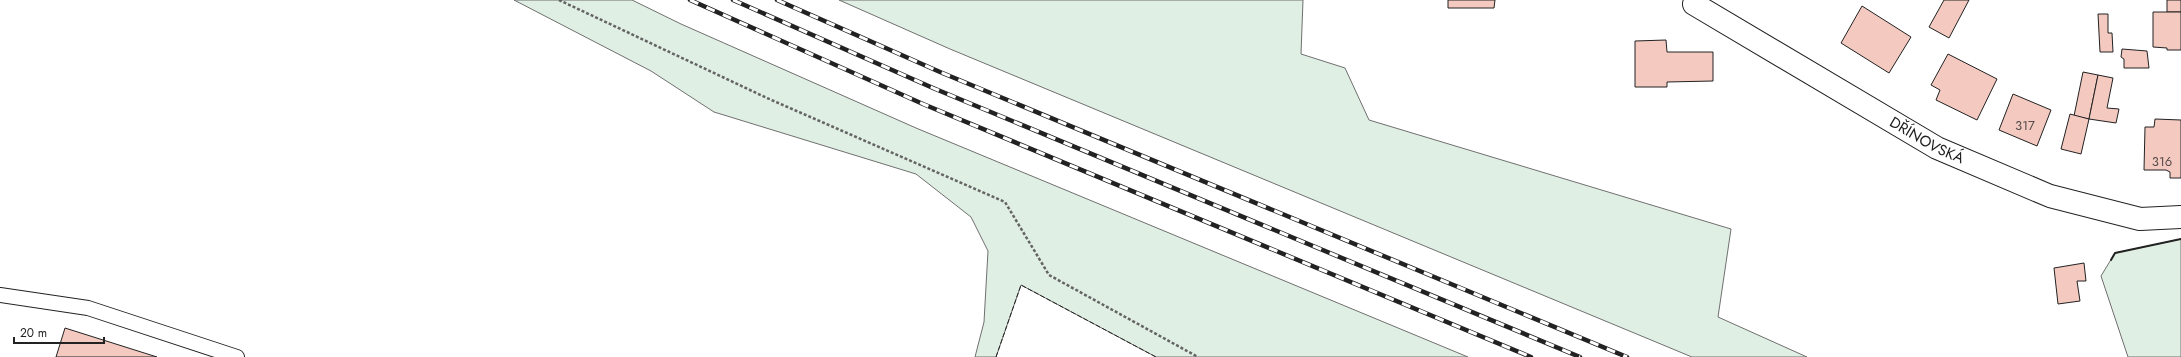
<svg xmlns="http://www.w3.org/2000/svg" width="2181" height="357" font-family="Jost,sans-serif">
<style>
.green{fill:#e0efe3;stroke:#6f6f6f}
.building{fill:#f3c9c0;stroke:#222}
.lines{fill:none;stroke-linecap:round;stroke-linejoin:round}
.service-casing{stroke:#222;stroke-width:16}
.minor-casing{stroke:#222;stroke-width:24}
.path{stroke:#646464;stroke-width:2.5;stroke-dasharray:3 2;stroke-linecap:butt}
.service{stroke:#fff;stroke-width:14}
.minor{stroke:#fff;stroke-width:22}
.rail-casing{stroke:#222;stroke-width:4.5}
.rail{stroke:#fff;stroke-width:3;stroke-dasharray:9;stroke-linecap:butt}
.fence{stroke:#222;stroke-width:1;stroke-dasharray:5 2;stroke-linecap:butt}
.wall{stroke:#222;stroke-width:2}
.labels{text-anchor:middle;stroke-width:3;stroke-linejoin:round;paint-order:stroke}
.number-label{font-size:13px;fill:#564c4a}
.street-label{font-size:15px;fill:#222;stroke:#fff}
</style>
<rect width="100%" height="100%" fill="#fff"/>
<!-- green -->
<g class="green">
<polygon points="514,0 632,0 681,24 916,128 1468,357 1156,357 1021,285 996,357 975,357 984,322 988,251 971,217 916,174 714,112 651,71"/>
<polygon points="839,0 1303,0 1301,54 1345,68 1369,120 1731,229 1718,317 1807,357 1692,357 950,49"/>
<polygon points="2181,239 2181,357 2128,357 2101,276 2115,253"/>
</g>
<!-- building -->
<g class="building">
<polygon points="1448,0 1495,0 1494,8 1448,8"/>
<polygon points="1944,0 1969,0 1949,38 1929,27"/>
<rect x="2167" y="0" width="14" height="12"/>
<polygon points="1862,6 1911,37 1889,73 1841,43"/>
<polygon points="2153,12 2181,12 2181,50 2167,50 2167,48 2153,47"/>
<polygon points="2098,14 2108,14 2108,33 2112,33 2113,52 2100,52"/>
<polygon points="1666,40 1667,52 1713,52 1713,81 1667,82 1667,87 1635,87 1635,41"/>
<polygon points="2122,49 2147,51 2149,68 2124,68 2124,59 2121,57"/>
<polygon points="1948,54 1997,79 1977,120 1936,100 1940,90 1931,85"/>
<polygon points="2083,72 2098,75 2089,119 2074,116"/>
<polygon points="2098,75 2113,78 2107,108 2119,109 2116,123 2089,119"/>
<polygon points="2013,94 2051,110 2037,146 1999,130"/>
<polygon points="2070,114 2089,119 2081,154 2061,149"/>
<polygon points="2155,119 2181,120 2181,178 2170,178 2170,172 2166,170 2144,170 2145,127 2154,127"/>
<polygon points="2084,263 2086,281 2077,281 2080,301 2058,304 2054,268"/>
<polygon points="65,328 157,357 56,357"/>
</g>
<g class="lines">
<defs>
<polyline id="service" points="0,295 88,308 237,357"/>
<g id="minor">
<path id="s1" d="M1694 4 1937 148 2050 196 2140 219 2181 217"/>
</g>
</defs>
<!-- service casing -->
<use href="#service" class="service-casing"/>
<!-- minor casing -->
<use href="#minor" class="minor-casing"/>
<!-- path -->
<polyline class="path" points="559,0 767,98 1005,202 1049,275 1198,357"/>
<!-- service -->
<use href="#service" class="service"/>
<!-- minor -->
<use href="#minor" class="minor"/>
<defs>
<g id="rail">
<polyline points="690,0 923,104 1531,357"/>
<polyline points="733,0 933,88 1580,357"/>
<polyline points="777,0 940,72 1627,357"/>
</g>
</defs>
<!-- rail casing -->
<use href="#rail" class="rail-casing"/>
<!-- rail -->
<use href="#rail" class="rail"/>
<!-- fence -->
<polyline class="fence" points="996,357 1021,285 1156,357"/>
<!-- wall -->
<polyline class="wall" points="2111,260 2115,253 2181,239"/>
</g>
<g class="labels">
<!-- number labels -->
<g class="number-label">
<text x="2025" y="130">317</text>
<text x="2162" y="166">316</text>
</g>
<!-- street labels -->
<g class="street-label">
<text dy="5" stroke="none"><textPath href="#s1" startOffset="270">DŘÍNOVSKÁ</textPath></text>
</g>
</g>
<!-- scale -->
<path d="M14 337v6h90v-6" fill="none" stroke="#222222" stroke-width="2"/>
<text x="20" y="337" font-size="12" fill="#222222" stroke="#ffffff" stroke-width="3" paint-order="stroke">20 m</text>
</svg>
